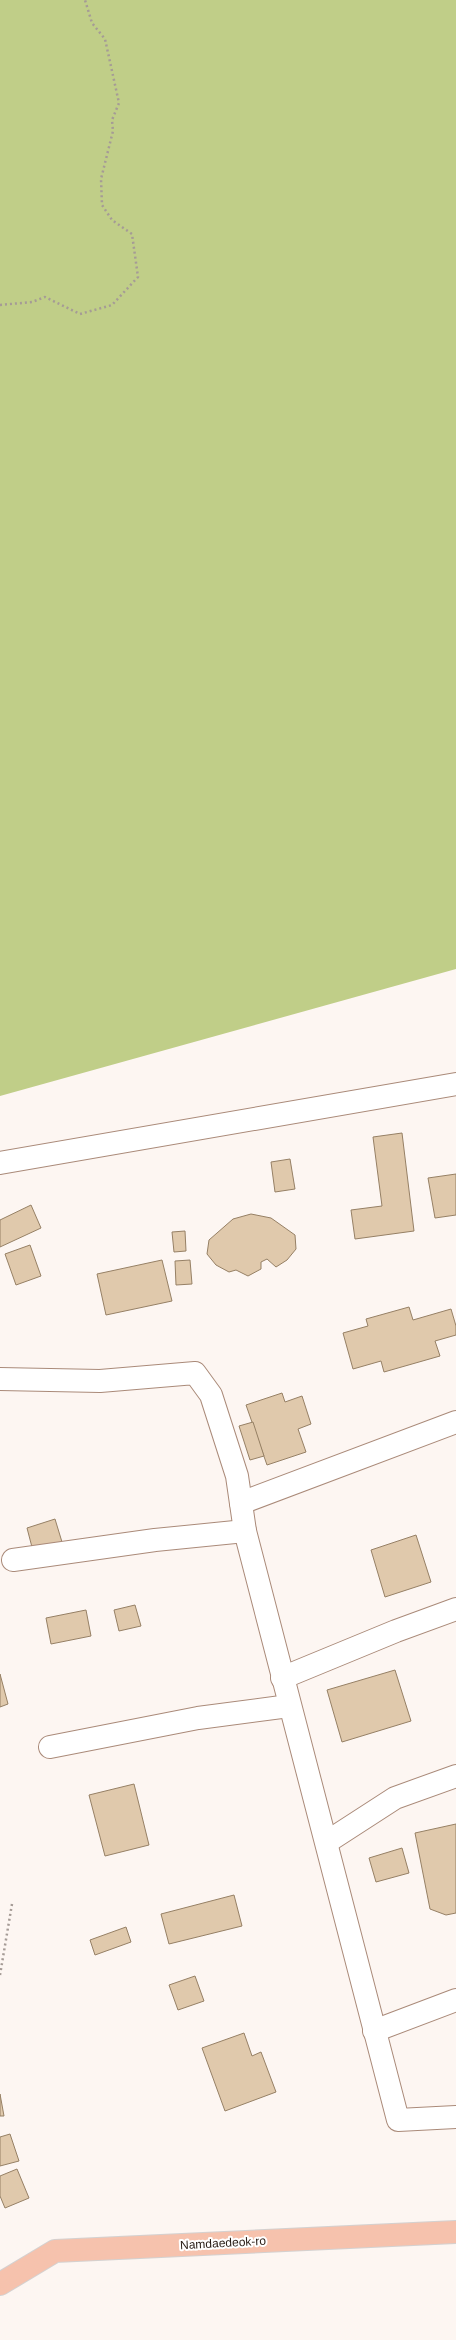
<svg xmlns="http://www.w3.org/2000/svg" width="456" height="2340" font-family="Helvetica,sans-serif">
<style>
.forest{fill:#c0ce88}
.building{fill:#e0c9ac;stroke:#968065}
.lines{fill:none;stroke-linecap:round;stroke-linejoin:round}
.minor-casing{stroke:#aa8a79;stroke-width:24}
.major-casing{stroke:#d4d1d0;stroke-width:24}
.path{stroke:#a59b96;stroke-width:2.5;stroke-dasharray:2 3;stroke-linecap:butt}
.minor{stroke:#fff;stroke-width:22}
.major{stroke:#f6c2ad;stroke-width:22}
.labels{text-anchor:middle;stroke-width:4;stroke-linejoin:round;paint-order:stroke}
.street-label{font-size:12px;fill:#271b14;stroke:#fff}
</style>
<rect width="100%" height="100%" fill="#fdf6f2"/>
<!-- forest -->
<polygon class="forest" points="0,0 456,0 456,969 0,1096"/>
<!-- building -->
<g class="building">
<polygon points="402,1133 414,1231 355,1239 351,1210 382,1206 373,1137"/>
<polygon points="290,1159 295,1189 275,1192 271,1162"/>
<polygon points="456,1174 456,1215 435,1218 428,1178"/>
<polygon points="31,1205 41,1228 0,1247 0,1220"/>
<polygon points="251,1214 271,1218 295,1235 296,1249 287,1260 276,1267 267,1259 261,1262 261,1269 248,1276 236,1270 229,1272 216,1265 207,1254 209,1240 233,1219"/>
<polygon points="185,1231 186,1251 174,1252 172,1232"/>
<polygon points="30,1245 41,1276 16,1285 5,1254"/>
<polygon points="162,1260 172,1301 106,1315 97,1274"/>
<polygon points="190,1260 192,1284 176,1285 175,1261"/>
<polygon points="409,1307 413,1320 451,1309 456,1326 456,1335 435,1341 440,1356 384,1372 381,1361 353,1369 343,1333 368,1326 366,1319"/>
<polygon points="282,1393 285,1402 302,1396 311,1424 298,1429 306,1452 267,1465 246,1405"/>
<polygon points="253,1422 264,1456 250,1460 239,1426"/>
<polygon points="55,1519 62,1542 33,1551 27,1528"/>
<polygon points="416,1535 431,1582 385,1597 371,1550"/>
<polygon points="135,1605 141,1626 119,1631 114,1610"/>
<polygon points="86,1610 91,1636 51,1644 46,1618"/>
<polygon points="395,1670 411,1721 342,1742 327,1690"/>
<polygon points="0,1674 8,1704 0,1707"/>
<polygon points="134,1784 149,1845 105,1856 89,1795"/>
<polygon points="456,1824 456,1913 446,1915 430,1909 415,1833"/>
<polygon points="402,1848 409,1873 376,1882 369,1858"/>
<polygon points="234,1895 242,1926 169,1944 161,1914"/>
<polygon points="126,1927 131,1942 95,1955 90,1940"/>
<polygon points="195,1976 204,2001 178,2010 169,1985"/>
<polygon points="244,2033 252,2056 261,2052 276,2092 225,2111 202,2048"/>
<polygon points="0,2094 4,2116 0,2116"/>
<polygon points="10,2134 19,2161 0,2166 0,2137"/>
<polygon points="17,2169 29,2198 5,2208 0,2196 0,2176"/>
</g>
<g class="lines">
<defs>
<g id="minor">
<polyline points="0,1163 456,1084"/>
<polyline points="0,1379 100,1381 195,1373 211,1395 237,1476 245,1531 398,2120 456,2117"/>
<polyline points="241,1503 456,1422"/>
<polyline points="13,1560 155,1540 245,1531"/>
<polyline points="282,1678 396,1631 456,1609"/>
<polyline points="50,1747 198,1718 289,1706"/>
<polyline points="327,1842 395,1798 456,1776"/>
<polyline points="374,2031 456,2000"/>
</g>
<polyline id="major" points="0,2284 55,2251 456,2232"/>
</defs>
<!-- minor casing -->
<use href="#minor" class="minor-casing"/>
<!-- major casing -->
<use href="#major" class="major-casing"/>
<!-- path -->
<g class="path">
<polyline points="0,305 32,302 45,297 80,314 112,305 138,277 132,234 112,220 102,205 101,179 113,131 112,120 119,103 105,39 92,23 85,0"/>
<polyline points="0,1975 12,1904"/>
</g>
<!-- minor -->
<use href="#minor" class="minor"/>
<!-- major -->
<use href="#major" class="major"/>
</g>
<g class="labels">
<!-- street labels -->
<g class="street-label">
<text transform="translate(223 2243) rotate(-3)" y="4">Namdaedeok-ro</text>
</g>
</g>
</svg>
